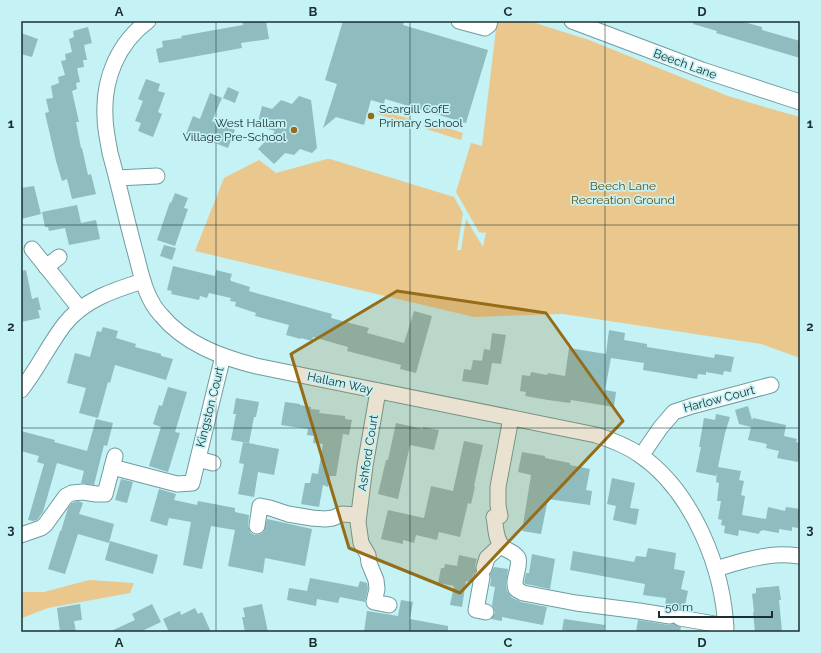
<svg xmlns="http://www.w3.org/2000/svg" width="821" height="653" font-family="Raleway,sans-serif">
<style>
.green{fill:#eac78d}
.building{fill:#8fbcbe}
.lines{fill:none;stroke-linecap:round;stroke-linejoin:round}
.minor-casing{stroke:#709c9f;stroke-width:17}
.minor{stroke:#fff;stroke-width:15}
.marked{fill:#956c17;fill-opacity:0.2;stroke:#956c17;stroke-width:3;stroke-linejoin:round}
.grid{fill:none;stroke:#1c2f30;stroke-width:1;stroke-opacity:0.55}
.poi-dot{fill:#956c17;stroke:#c4f2f5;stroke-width:1.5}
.labels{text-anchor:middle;stroke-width:3.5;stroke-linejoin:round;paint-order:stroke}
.street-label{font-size:12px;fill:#1c2f30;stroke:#c4f2f5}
.poi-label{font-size:12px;fill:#1c2f30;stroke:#c4f2f5;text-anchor:start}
.park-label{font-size:12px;fill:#6b4b03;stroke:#c4f2f5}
.neatline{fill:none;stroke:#1c2f30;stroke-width:1.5}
.grid-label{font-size:13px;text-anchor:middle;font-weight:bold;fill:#1c2f30}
</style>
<rect width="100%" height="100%" fill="#c4f2f5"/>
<!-- green -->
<g class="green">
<polygon points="497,21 529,21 589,40 728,96 768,108 800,117 800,358 761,344 563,314 474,317 195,251 224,178 259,160 276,173 327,159 330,159 454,197 463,213 457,250 461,250 466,219 483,247 486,232 483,233 479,232 456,192 471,143 482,146"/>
<polygon points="378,110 421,122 419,127 377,114"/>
<polygon points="428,125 441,129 442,126 463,133 461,140 426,129"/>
<polygon points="89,580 134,583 130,593 48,608 22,618 21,632 21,592 44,592"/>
</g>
<!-- building -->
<g class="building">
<polygon points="242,21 266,21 269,39 241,43 242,48 159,63 156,49 163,47 162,41 182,38 181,36 243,25"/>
<polygon points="343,21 404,21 403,25 488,50 466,123 385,99 384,104 371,100 364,125 336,117 323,128 337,84 325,80"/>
<polygon points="694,21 740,21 762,27 762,30 800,41 800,58 716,33 717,31 693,24"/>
<polygon points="88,27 92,43 84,45 87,60 83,60 84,67 77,68 80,82 76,83 77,89 72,91 79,122 76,122 81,148 82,148 88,175 91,174 96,194 72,199 67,179 62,181 56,161 45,113 49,112 46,99 53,98 51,86 59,83 58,77 65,75 61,61 66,60 65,54 72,52 69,39 74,37 73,31"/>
<polygon points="21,33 38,39 32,57 21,54"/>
<polygon points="146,79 160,84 158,91 165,93 158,112 162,114 153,137 138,131 141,123 135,121 143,101 138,99"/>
<polygon points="228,87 239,92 235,103 223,98"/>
<polygon points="210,93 222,98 212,121 235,130 228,148 207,140 207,142 186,134 193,116 200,119"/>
<polygon points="299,96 311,100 317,148 312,153 300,149 294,155 285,153 274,164 258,149 275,131 257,126 262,106 272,109 281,100 292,104"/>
<polygon points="34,186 41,214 21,219 21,188"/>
<polygon points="175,193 188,198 184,208 188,209 175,246 157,240 170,202 171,203"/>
<polygon points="77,205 81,223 96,220 100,239 69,245 65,228 49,231 48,227 45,227 42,212"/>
<polygon points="164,245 176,248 172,260 160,256"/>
<polygon points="173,266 215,276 216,270 232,274 230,280 231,280 231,281 250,287 249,291 332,314 331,318 369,328 367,333 404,343 414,311 432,316 416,373 400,369 401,365 347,351 348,347 313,337 312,341 301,338 301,339 286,335 289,325 255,316 256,313 235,306 236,302 230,301 231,298 209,293 207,298 200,296 199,300 171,294 172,291 167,290"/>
<polygon points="26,270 32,299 38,297 41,310 38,310 40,318 21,322 21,271"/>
<polygon points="103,327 118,331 116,338 136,344 135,347 161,354 161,356 173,359 166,380 115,365 110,383 108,382 98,418 79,413 86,388 67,383 75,353 90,357 97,331 101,332"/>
<polygon points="609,330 625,333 624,340 647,344 647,347 714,358 715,354 734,357 731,372 724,371 723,375 706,372 706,375 698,374 697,379 643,370 644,363 611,358 605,390 616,392 614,407 571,400 570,403 548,400 525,396 526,392 520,391 522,375 530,376 531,372 547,375 548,373 565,376 569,348 606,354"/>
<polygon points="492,333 506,335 501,364 492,363 488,385 462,381 464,369 471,370 473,360 485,361 482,361 484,349 490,350"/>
<polygon points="168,387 187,392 175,432 180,433 168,472 149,466 161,427 153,424 159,405 162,406"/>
<polygon points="236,398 259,402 256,417 254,417 249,443 231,440 236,414 233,414"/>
<polygon points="285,402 300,404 300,405 311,407 311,409 320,410 319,413 345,416 345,419 352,420 349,435 343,434 336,476 330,476 328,487 323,485 319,507 301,504 305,483 310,483 312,473 318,474 323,444 313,443 314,436 307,435 308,429 281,425"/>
<polygon points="748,406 752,420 753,418 786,425 784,436 797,439 796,442 800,443 800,452 798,462 777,458 779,451 766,448 767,444 748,440 751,427 739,424 735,410"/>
<polygon points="716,414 730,417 725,433 718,467 741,471 739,480 744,481 741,495 745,496 742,515 766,519 768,507 785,511 786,507 800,509 798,528 792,527 792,531 779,529 779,533 762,530 762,531 760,531 759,534 739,530 738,536 724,533 725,526 721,525 722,520 718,519 721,501 717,501 719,483 716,482 717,472 716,476 696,472 701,447 699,447 704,418 715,420"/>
<polygon points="96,419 113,423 107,446 104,445 94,485 81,483 84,471 57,463 43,512 37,520 33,521 28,520 44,464 37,462 39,456 21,451 21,431 55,440 54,442 87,451"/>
<polygon points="396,423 423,429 423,427 439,430 434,450 410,445 398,499 378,494 386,460 388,460"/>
<polygon points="464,441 483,445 474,486 475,487 471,504 468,503 460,537 439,532 437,540 416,535 414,543 403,540 403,544 381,539 388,510 424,518 431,486 453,491"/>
<polygon points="243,442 279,449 274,475 258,472 254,497 238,494 244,464 239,463"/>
<polygon points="522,452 545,456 545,458 570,463 570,465 590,469 586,490 592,491 590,505 548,499 541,534 522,531 531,475 518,472"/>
<polygon points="612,478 635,483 630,508 639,509 636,525 613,520 616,506 607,504"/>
<polygon points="121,479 133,482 127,503 115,500"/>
<polygon points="159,489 176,494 174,500 197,505 198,501 235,508 235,512 249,515 248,525 249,529 251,533 255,535 261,534 264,531 267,519 312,529 305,566 265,558 263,573 228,566 235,530 211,526 202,569 183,565 191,522 169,518 167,526 150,521"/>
<polygon points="78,501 83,503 79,514 114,524 109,543 78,534 65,574 48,569 60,531 61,531 68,508 72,503"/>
<polygon points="110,541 158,555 153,574 105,560"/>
<polygon points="648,548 676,553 674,569 685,571 681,589 688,591 684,610 676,610 672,607 665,606 666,598 643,595 645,584 570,570 573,551 634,562 636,556 646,557"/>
<polygon points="532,554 555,559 550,589 526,584 524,583 526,573 529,573"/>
<polygon points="459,555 477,559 475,566 476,571 473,575 472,582 466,581 462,607 450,605 454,586 438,583 441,568 444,568 445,564 457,566"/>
<polygon points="494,567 508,569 506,585 507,591 511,597 521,602 547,607 543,625 502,617 502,621 491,619 495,613 494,609 492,605 495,587 490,586 491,579 490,574"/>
<polygon points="310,578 358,587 360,581 367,583 368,588 365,602 340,597 338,603 317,599 316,606 287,600 289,588 307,591"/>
<polygon points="779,586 781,600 779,600 782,632 755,632 753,612 754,612 752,594 756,593 756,588"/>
<polygon points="401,600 413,602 410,619 448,626 448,632 364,632 367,611 398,616"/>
<polygon points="80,604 82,620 74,621 76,632 60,632 57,608"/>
<polygon points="152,604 161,622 140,632 109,632 135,620 132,614"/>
<polygon points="262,604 268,632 245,632 242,617 245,617 243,608"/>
<polygon points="195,608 198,614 202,612 211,632 169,632 163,619 180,611 181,615"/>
<polygon points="564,619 605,625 604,632 576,632 562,630"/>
<polygon points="638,620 669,625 674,624 681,627 680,632 636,632"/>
</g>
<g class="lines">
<defs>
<g id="minor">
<path d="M148 21C118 43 103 79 105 116 105 129 108 141 110 153 119 185 126 218 135 251 141 273 145 298 161 315 185 344 221 357 256 366L596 435C612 440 627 446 640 455 693 492 724 569 726 632"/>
<polyline points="459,21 485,28 489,25 490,21"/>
<polyline points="572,21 702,70 800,102"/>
<polyline points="117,178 157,176"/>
<polyline points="32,249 80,309"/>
<polyline points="46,267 59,257"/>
<path d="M21 390C37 370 48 346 64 325 83 300 114 290 143 281"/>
<polyline points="378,391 365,466 358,522 361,543 368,555 369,563 376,580 377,589 374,602 389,605"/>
<path d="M511 418 498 487V505L500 516 494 517C496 526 495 540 503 547 507 551 515 552 518 558 521 567 512 579 516 589L523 593 576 603 639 611 670 616"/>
<polyline points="641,456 661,427 668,419 674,412 692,406 771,385"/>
<polyline points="198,459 213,463"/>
<polyline points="112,467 177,484 192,483 223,356"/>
<polyline points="257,526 260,506 270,508 288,514 312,518 325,519 333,518 342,514 358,515"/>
<polyline points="21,535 41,528 45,525 66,496 72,493 83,492 96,494 105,494 115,456"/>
<polyline points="484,568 487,558 501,545"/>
<path d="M716 569C735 563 754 557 775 555 783 554 792 555 800 556"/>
<polyline points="482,577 476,610 486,612"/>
<polyline points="680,618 726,626"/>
</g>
</defs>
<!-- minor casing -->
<use href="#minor" class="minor-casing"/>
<!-- minor -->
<use href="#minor" class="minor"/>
</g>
<!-- marked area -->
<path class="marked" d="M397 291 546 313 623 421 460 593 349 548 291 354Z"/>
<!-- grid -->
<path class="grid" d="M216 21V632M410 21V632M605 21V632M21 225H800M21 428H800"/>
<!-- markers -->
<g class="poi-dot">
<circle cx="371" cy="116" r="4"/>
<circle cx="294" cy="130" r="4"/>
</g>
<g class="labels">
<!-- street labels -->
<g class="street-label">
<text transform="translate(685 64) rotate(20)" y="4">Beech Lane</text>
<text transform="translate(340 383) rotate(12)" y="4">Hallam Way</text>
<text transform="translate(719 399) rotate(-15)" y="4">Harlow Court</text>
<text transform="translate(210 407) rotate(-76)" y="4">Kingston Court</text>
<text transform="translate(368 453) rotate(-81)" y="4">Ashford Court</text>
</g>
<!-- poi labels -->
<g class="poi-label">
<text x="379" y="113">Scargill CofE<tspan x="379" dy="14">Primary School</tspan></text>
<text x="286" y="127" text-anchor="end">West Hallam<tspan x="286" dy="14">Village Pre-School</tspan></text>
</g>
<!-- park labels -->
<g class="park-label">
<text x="623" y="190">Beech Lane<tspan x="623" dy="14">Recreation Ground</tspan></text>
</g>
</g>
<!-- border -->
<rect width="821" height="653" fill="none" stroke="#c4f2f5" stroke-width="44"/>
<!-- scale -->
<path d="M659 611v6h113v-6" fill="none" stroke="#1c2f30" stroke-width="2"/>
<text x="665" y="611" font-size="12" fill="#1c2f30" stroke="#c4f2f5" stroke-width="3" paint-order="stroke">50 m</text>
<rect x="22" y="22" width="777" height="609" class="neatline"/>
<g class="grid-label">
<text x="119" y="16">A</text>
<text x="313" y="16">B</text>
<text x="508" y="16">C</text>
<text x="702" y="16">D</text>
<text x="11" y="128">1</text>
<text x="810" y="128">1</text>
<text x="11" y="331">2</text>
<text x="810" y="331">2</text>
<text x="11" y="534">3</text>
<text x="810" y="534">3</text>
<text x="119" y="647">A</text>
<text x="313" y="647">B</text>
<text x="508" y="647">C</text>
<text x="702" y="647">D</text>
</g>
</svg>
